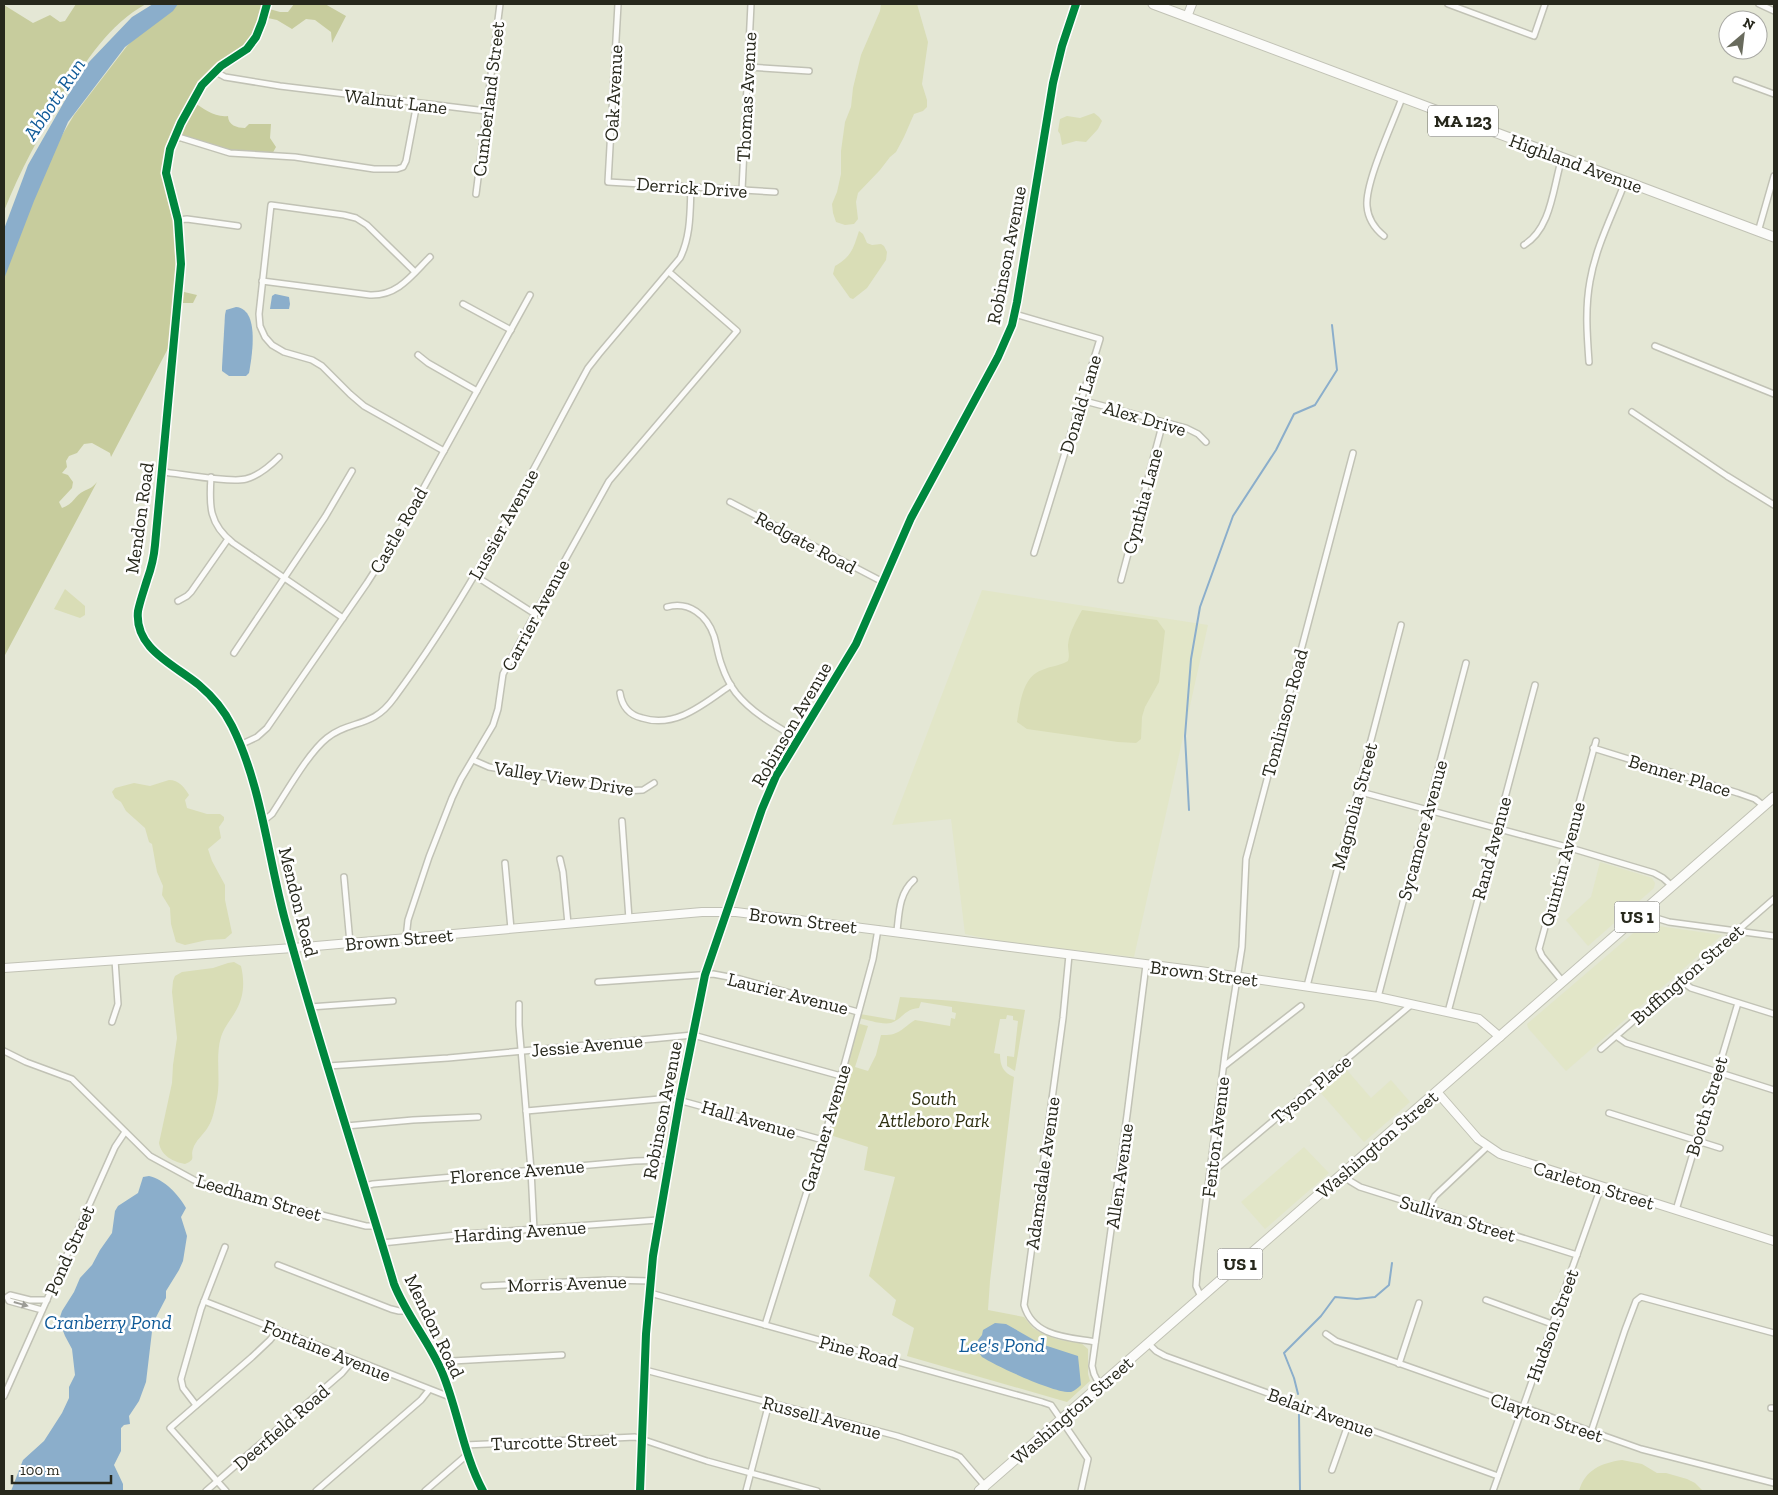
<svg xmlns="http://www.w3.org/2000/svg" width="1778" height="1495" font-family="'Zilla Slab',serif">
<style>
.built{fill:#e2e6c8}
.green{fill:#d9ddb6}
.forest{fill:#c7cc9d}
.water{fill:#8baecb}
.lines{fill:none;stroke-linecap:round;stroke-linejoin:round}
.stream{stroke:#8baecb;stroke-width:2}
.street-casing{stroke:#c1c2b5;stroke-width:8}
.secondary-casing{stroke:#c1c2b5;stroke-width:10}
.primary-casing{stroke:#c1c2b5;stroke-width:11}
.street{stroke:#fbfbf9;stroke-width:5}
.secondary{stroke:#fbfbf9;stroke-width:8}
.primary{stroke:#fbfbf9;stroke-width:9}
.cycleway-casing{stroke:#fff;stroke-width:11}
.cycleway{stroke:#00873e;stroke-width:8}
.oneway{fill:#9c9c96}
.labels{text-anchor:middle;stroke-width:5;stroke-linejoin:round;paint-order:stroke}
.shield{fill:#fff;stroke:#686860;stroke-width:1}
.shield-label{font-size:18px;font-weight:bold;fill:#27281c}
.street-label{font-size:19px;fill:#27281c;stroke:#fff}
.park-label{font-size:19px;font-style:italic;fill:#2e2f10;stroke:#fff}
.water-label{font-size:20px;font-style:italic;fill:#0f5a98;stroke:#fff}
</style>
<rect width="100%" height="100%" fill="#e4e7d5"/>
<!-- built -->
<g class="built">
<polygon points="982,590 1208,625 1134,957 998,941 965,934 951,819 892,825"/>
<polygon points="1600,862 1652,878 1655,883 1654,888 1588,946 1566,920 1591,897"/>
<polygon points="1644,924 1722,935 1566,1071 1528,1028 1527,1024"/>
<polygon points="1346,1069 1371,1098 1391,1080 1410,1102 1364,1142 1320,1092"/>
<polygon points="1304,1147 1329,1173 1265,1229 1241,1202"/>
</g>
<!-- green -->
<g class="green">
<polygon points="881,4 917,4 928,42 922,84 927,100 927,107 923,111 914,114 904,137 896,152 890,157 880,170 858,193 856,202 858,219 854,224 845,225 836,222 833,213 832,204 837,192 841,174 841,151 845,122 851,107 853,88 861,55 880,11"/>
<polygon points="1094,113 1099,117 1102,121 1098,129 1086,142 1076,141 1062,145 1060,134 1058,131 1060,119 1067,116 1080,118"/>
<path d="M859 231 863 234 867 243 872 245 881 244 884 246 887 252 886 260 867 288 853 299 850 298 833 274 835 266C852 256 853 249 859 231Z"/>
<polygon points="65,589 85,606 85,615 80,618 54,609"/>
<path d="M1082 610 1157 620 1165 631 1159 682 1145 707 1142 717 1141 739 1136 743 1118 742 1027 729 1017 722C1020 704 1022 677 1042 670 1051 666 1059 666 1068 661 1070 655 1068 651 1068 645 1069 633 1076 621 1082 610Z"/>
<path d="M169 780C179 780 184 787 189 795L185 800 187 808 207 814H220L224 817V820L219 827 221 838 208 849 212 861 225 885V900L232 933 225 939 207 940 185 945 176 942 171 924 170 908 162 895 163 886 157 872 152 844 149 842 145 828 126 811 121 802 115 798 112 792 115 788 134 783 150 786Z"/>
<path d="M234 962 241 966C245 983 244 999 234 1014 229 1022 224 1028 221 1037 215 1057 221 1078 217 1098 215 1107 213 1120 208 1127 204 1134 195 1141 193 1149 190 1157 197 1159 185 1164 174 1162 161 1156 159 1143L172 1083 173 1065 177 1038 172 992 173 981 175 976 182 972 213 968 228 963Z"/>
<path d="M900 997 955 1001 1025 1010 1015 1071 1007 1066V1056L1014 1057 1018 1021 1013 1020V1016L1007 1015 1006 1019H1000L994 1053 1000 1054C1000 1065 1003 1073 1014 1077L990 1281 988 1310 1024 1317 1033 1328 1045 1335 1060 1340 1081 1343 1088 1349V1374L1090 1381 1067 1402 907 1356 914 1328 892 1315 896 1300 869 1276 895 1177 864 1170 868 1147 830 1135 857 1026 860 1024 868 1026 855 1067 868 1071 876 1055 881 1035C899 1036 901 1029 915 1020L950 1026 951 1018 955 1019 956 1013 952 1012V1007L921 1002 919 1008C904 1009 903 1019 891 1023 882 1025 868 1020 859 1018L860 1014 895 1020Z"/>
<path d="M1622 1460 1642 1464 1657 1473H1666L1687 1479 1695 1483 1703 1491H1579C1585 1470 1601 1463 1622 1460Z"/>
</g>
<!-- forest -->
<g class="forest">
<path d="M76 4H146C109 24 86 61 64 96 40 133 20 171 4 211V5L33 23 50 15 60 22 65 21Z"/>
<path d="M178 4H266V8L280 12H288L294 4H325L346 16 332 43 331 32 315 20 306 19 292 29 277 20 263 17 247 48 215 69 193 102C203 108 215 118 228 116 228 125 237 128 245 128L249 124H271L270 138 276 147 271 156H264L176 141 167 158 176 220 180 291 197 295 193 303H177L173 339 111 457 110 453 92 443 84 444 77 453 69 456 66 461 67 467 62 473 68 475 73 482 72 488 59 502 62 508C74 504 75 495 84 491 90 488 92 488 97 482L4 657V265L49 157 74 115 127 46 144 28Z"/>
</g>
<!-- water -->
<g class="water">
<polygon points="153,4 178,4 173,11 125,47 68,122 34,201 4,279 4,229 28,165 72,88 89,62 132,17"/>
<polygon points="275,294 289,297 290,304 289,309 270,309 272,296"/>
<path d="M236 307C260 309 252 356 249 373L246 376H229L222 371V367L225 315 226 310Z"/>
<path d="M149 1176C164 1179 179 1195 186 1208L181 1217 187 1236 183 1261 179 1270 166 1291V1298L153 1323 146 1382 139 1401 129 1416 130 1424 124 1425 121 1428V1451L114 1465 123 1484V1491H11L23 1460 44 1441 62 1413 69 1398V1387L75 1375 72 1349 65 1336 60 1323V1317L62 1311 74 1292 80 1278 92 1265 100 1250 112 1233 115 1211 118 1206 138 1193 143 1177Z"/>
<path d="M995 1323 1006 1324 1041 1344 1078 1356 1081 1385C1078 1388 1074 1391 1071 1392 1056 1394 996 1366 982 1357L977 1350 978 1340 982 1335 983 1330Z"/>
</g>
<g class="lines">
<!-- stream -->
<g class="stream">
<polyline points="1189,810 1185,736 1191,659 1200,607 1233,516 1276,450 1294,414 1315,405 1337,370 1332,325"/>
<polyline points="1298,1394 1294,1378 1284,1353 1321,1316 1335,1297 1357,1299 1375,1297 1389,1285 1392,1263"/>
<polyline points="1299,1414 1300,1491"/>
</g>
<defs>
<g id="street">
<polyline points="618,4 608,182 775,192"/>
<polyline points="1448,4 1534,36 1545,4"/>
<polyline points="1759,4 1774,11"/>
<polyline points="748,67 809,71"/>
<polyline points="214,71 225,77 280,86 486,111"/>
<polyline points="1736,80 1774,94"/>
<polyline points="175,136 230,153 295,157 374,169 397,169 403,167 406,161 417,103"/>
<polyline points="742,190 751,4"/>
<polyline points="476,194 500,4"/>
<polyline points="178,220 187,219 238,226"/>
<polyline points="1758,232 1774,176"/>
<path d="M1384 236C1374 228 1368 219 1367 206 1365 182 1393 123 1402 98"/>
<path d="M1524 245C1552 228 1553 186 1562 158"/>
<polyline points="415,272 367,225 356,218 344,215 271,205 259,314 260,326 265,337 272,345 284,352 312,360 322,366 350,394 364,406 444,451"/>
<path d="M262 281 370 295C398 296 412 275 430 257"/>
<polyline points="463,304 511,330"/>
<polyline points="1015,314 1100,339 1034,553"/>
<polyline points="1655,346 1774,394"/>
<polyline points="418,355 428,363 477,391"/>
<path d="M1589 362C1587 335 1585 308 1590 281 1596 246 1613 214 1625 182"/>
<polyline points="1081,400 1186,428 1198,434 1206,442"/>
<polyline points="1632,412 1727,476 1774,505"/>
<path d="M163 472C182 474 230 483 246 479 258 476 270 466 279 457"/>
<path d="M211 477C209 506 209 524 233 543L343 618"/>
<polyline points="730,502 883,582"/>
<polyline points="474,575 535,614"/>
<polyline points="1121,580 1163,422"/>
<polyline points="178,601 187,596 191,592 228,539"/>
<path d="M667 607C689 601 707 615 714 636 717 646 718 656 722 666 725 675 730 685 736 693 752 713 776 726 798 739"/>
<polyline points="234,653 325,517 352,471"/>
<path d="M620 693C622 706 629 715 642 718 676 729 705 703 731 685"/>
<polyline points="240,745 257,737 267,728 367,583 397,536 530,295"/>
<polyline points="1593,748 1738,793 1755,799 1764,806"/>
<polyline points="473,760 489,767 624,791 643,790 654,783"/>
<polyline points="1357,791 1567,847 1654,873 1663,878 1672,886"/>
<polyline points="622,821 629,919"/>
<path d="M262 822 272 814C286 793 308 753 327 738 351 719 372 729 394 698 470 596 527 480 588 368L599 354 680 258C691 236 690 211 691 187"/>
<polyline points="560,859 563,872 568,924"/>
<polyline points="505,863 511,929"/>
<polyline points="344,877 350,943"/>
<polyline points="1646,909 1656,918 1669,922 1774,936"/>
<path d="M897 931C899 913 899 893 914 880"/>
<polyline points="406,938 408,920 429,857 452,798 461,779 493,725 498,709 503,674 535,614 609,481 737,331 669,272"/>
<path d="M1069 955 1063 1018 1024 1305C1033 1337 1067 1337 1095 1342"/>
<polyline points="1680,980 1691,988 1774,1014"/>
<polyline points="598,982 713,974 740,979 858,1012"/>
<polyline points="1563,982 1542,956 1539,949 1596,741"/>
<polyline points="1307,986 1401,625"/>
<polyline points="1378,997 1466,663"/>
<polyline points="519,1004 519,1025 531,1170 534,1230"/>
<polyline points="310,1007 393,1001"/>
<polyline points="1448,1012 1535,685"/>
<polyline points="112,1022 118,1004 115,960"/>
<polyline points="1616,1036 1626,1043 1774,1090"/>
<polyline points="1601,1049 1774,899"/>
<polyline points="4,1051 26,1062 72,1079 150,1156 194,1180 218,1189 366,1226 377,1226"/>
<polyline points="328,1066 448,1058 693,1035 841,1076"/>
<polyline points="1224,1066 1301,1006"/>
<polyline points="526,1111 671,1098 823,1140"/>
<polyline points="1609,1113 1720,1148"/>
<polyline points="346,1126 413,1120 478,1117"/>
<polyline points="1210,1174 1412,1004"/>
<polyline points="1343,1174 1350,1181 1360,1187 1577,1255"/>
<polyline points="365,1186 373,1184 635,1161 669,1160"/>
<polyline points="1428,1208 1435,1196 1487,1147"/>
<polyline points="1676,1210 1738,1003"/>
<polyline points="382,1243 466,1234 658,1220"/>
<polyline points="278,1265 391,1309 399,1311 407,1311"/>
<polyline points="484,1286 608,1280 651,1281"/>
<polyline points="650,1293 1042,1402 1051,1405 1088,1459 1081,1491"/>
<polyline points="1201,1297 1196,1286 1197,1273 1225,1054 1242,947 1246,859 1353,453"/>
<polyline points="1486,1300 1552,1324"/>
<polyline points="204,1301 450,1397"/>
<polyline points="42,1310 9,1301 7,1297 10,1295 30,1300 47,1300"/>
<polyline points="765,1325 829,1121 873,959 878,929"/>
<polyline points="1326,1334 1336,1341 1641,1449 1774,1483"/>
<polyline points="1148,1343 1156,1351 1165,1356 1498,1476"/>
<polyline points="438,1364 452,1361 562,1355"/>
<polyline points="1399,1364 1419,1303"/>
<polyline points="645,1370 897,1436 953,1454 960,1457 985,1486 985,1491"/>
<polyline points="1100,1386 1094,1374 1092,1366 1127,1115 1146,965"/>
<polyline points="4,1396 115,1147 125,1132"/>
<polyline points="196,1405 183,1388 181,1379 201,1309 225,1247"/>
<polyline points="1771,1408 1774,1408"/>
<polyline points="1591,1432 1625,1330 1636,1301 1641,1297 1774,1333"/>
<polyline points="465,1445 635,1437 707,1461 817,1491"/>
<polyline points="1332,1470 1349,1422"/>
<polyline points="206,1491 342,1373 353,1360"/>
<polyline points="226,1491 170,1428 252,1357 270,1340 278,1330"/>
<polyline points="316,1491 421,1400 429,1390"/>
<polyline points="425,1491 468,1454"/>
<polyline points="640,1491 646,1334 656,1233 705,975 727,911"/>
<polyline points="746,1491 769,1403"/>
<polyline points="1493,1491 1601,1187"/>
</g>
<g id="secondary">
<path d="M267 4 262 22 256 37 247 49 221 66 202 85 181 123 170 149 166 173 178 220 181 264 155 545C154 557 151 569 147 580 144 590 140 601 138 611 134 649 175 665 199 685 212 696 224 710 232 726 261 784 268 857 285 920 318 1042 358 1163 394 1284 406 1315 429 1341 442 1372 458 1410 463 1454 483 1491"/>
<polyline points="1187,17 1192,4"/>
<polyline points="727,911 762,809 776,776 856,644 911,518 998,357 1012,325 1017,302 1053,83 1062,46 1076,4"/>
<polyline points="4,968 293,948 702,912 736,912 1200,971 1378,997 1479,1019 1500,1037"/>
<polyline points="1437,1092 1478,1139 1500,1154 1774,1241"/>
</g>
<g id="primary">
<polyline points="1153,4 1774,237"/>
<polyline points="979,1491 1774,797"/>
</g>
</defs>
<!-- street casing -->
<use href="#street" class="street-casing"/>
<!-- secondary casing -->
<use href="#secondary" class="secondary-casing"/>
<!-- primary casing -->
<use href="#primary" class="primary-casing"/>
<!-- street -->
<use href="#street" class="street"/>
<!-- secondary -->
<use href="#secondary" class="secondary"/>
<!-- primary -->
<use href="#primary" class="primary"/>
<defs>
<g id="cycleway">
<path d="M267 4 262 22 256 37 247 49 221 66 202 85 181 123 170 149 166 173 178 220 181 264 155 545C154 557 151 569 147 580 144 590 140 601 138 611 134 649 175 665 199 685 212 696 224 710 232 726 261 784 268 857 285 920 318 1042 358 1163 394 1284 406 1315 429 1341 442 1372 458 1410 463 1454 483 1491"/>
<polyline points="640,1491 646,1334 653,1256 680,1099 705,975 762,809 776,776 856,644 911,518 998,357 1012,325 1017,302 1053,83 1062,46 1076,4"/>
</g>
</defs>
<!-- cycleway casing -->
<use href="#cycleway" class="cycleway-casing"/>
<!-- cycleway -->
<use href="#cycleway" class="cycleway"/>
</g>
<!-- one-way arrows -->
<defs><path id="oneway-solid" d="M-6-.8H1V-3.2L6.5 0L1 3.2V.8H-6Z" transform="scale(1.25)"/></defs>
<use class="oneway" href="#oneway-solid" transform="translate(21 1304) rotate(16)"/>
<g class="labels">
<!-- shield labels -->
<g class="shield">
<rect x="1428" y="105.5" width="70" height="31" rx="4"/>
<rect x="1614.5" y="901.5" width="45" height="31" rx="4"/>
<rect x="1217.5" y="1248.5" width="45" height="31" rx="4"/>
</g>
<g class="shield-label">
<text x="1463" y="127">MA 123</text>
<text x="1637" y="923">US 1</text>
<text x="1240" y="1270">US 1</text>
</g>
<!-- street labels -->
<g class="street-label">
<text transform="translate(613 93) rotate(-87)" y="7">Oak Avenue</text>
<text transform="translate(746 97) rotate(-87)" y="7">Thomas Avenue</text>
<text transform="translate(488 99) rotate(-83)" y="7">Cumberland Street</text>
<text transform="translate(396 101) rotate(7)" y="7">Walnut Lane</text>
<text transform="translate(1576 163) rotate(20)" y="7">Highland Avenue</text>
<text transform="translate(692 187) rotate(4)" y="7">Derrick Drive</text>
<text transform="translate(1006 255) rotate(-79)" y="7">Robinson Avenue</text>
<text transform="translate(1080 404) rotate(-73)" y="7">Donald Lane</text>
<text transform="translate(1145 418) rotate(16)" y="7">Alex Drive</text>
<text transform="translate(1142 501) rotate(-75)" y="7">Cynthia Lane</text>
<text transform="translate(139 518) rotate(-82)" y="7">Mendon Road</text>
<text transform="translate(503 524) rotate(-61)" y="7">Lussier Avenue</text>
<text transform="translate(398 530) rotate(-60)" y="7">Castle Road</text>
<text transform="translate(806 542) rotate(28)" y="7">Redgate Road</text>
<text transform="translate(535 615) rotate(-62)" y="7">Carrier Avenue</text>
<text transform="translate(1284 713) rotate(-75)" y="7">Tomlinson Road</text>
<text transform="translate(791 724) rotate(-60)" y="7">Robinson Avenue</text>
<text transform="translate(1680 775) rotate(17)" y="7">Benner Place</text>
<text transform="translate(564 778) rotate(9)" y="7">Valley View Drive</text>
<text transform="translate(1354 806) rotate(-75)" y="7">Magnolia Street</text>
<text transform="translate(1422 830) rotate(-75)" y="7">Sycamore Avenue</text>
<text transform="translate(1491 848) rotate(-75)" y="7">Rand Avenue</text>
<text transform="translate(1562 864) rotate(-75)" y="7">Quintin Avenue</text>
<text transform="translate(299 902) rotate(76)" y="7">Mendon Road</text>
<text transform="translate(803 920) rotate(7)" y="7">Brown Street</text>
<text transform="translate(399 939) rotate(-5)" y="7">Brown Street</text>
<text transform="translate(1204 973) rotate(7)" y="7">Brown Street</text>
<text transform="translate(1687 974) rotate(-41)" y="7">Buffington Street</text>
<text transform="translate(788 993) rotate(14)" y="7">Laurier Avenue</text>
<text transform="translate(587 1045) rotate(-5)" y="7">Jessie Avenue</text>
<text transform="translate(1311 1089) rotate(-40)" y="7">Tyson Place</text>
<text transform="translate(1706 1106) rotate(-73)" y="7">Booth Street</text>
<text transform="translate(662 1110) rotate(-79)" y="7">Robinson Avenue</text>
<text transform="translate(749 1119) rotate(16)" y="7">Hall Avenue</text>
<text transform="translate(825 1128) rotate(-73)" y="7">Gardner Avenue</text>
<text transform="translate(1215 1137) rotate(-83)" y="7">Fenton Avenue</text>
<text transform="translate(1377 1144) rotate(-41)" y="7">Washington Street</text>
<text transform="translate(517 1171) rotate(-5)" y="7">Florence Avenue</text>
<text transform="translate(1042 1173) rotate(-82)" y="7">Adamsdale Avenue</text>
<text transform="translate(1119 1176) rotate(-82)" y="7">Allen Avenue</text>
<text transform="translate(1594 1185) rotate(17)" y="7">Carleton Street</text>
<text transform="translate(259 1197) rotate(16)" y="7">Leedham Street</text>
<text transform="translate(1458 1218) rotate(17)" y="7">Sullivan Street</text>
<text transform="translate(520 1231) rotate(-4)" y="7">Harding Avenue</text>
<text transform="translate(69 1250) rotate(-66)" y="7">Pond Street</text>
<text transform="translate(567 1283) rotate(-2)" y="7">Morris Avenue</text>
<text transform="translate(1552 1325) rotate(-70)" y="7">Hudson Street</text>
<text transform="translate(435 1326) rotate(64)" y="7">Mendon Road</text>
<text transform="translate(327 1350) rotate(22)" y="7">Fontaine Avenue</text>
<text transform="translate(859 1351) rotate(15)" y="7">Pine Road</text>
<text transform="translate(1072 1410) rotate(-41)" y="7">Washington Street</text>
<text transform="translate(1321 1412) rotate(20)" y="7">Belair Avenue</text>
<text transform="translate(822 1417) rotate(15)" y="7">Russell Avenue</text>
<text transform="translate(1547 1417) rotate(19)" y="7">Clayton Street</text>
<text transform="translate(281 1427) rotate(-41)" y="7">Deerfield Road</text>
<text transform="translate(554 1441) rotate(-2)" y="7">Turcotte Street</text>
</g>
<!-- park labels -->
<g class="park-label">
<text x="934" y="1105">South<tspan x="934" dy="22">Attleboro Park</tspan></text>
</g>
<!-- water labels -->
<g class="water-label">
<text transform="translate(54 99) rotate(-56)" y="7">Abbott Run</text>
<text x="108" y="1329">Cranberry Pond</text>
<text x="1002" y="1352">Lee's Pond</text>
</g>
</g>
<!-- border -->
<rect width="1778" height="1495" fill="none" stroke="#27281c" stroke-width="10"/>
<!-- north arrow -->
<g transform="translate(1743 35) rotate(28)"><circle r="24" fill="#ffffff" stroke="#a9a9a4"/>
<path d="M0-4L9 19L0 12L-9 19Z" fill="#696b5d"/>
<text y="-8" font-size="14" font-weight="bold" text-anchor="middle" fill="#27281c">N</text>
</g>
<!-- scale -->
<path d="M12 1475v8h99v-8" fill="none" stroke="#27281c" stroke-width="2.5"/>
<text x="20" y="1475" font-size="15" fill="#27281c" stroke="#ffffff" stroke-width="4" paint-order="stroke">100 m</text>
</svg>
